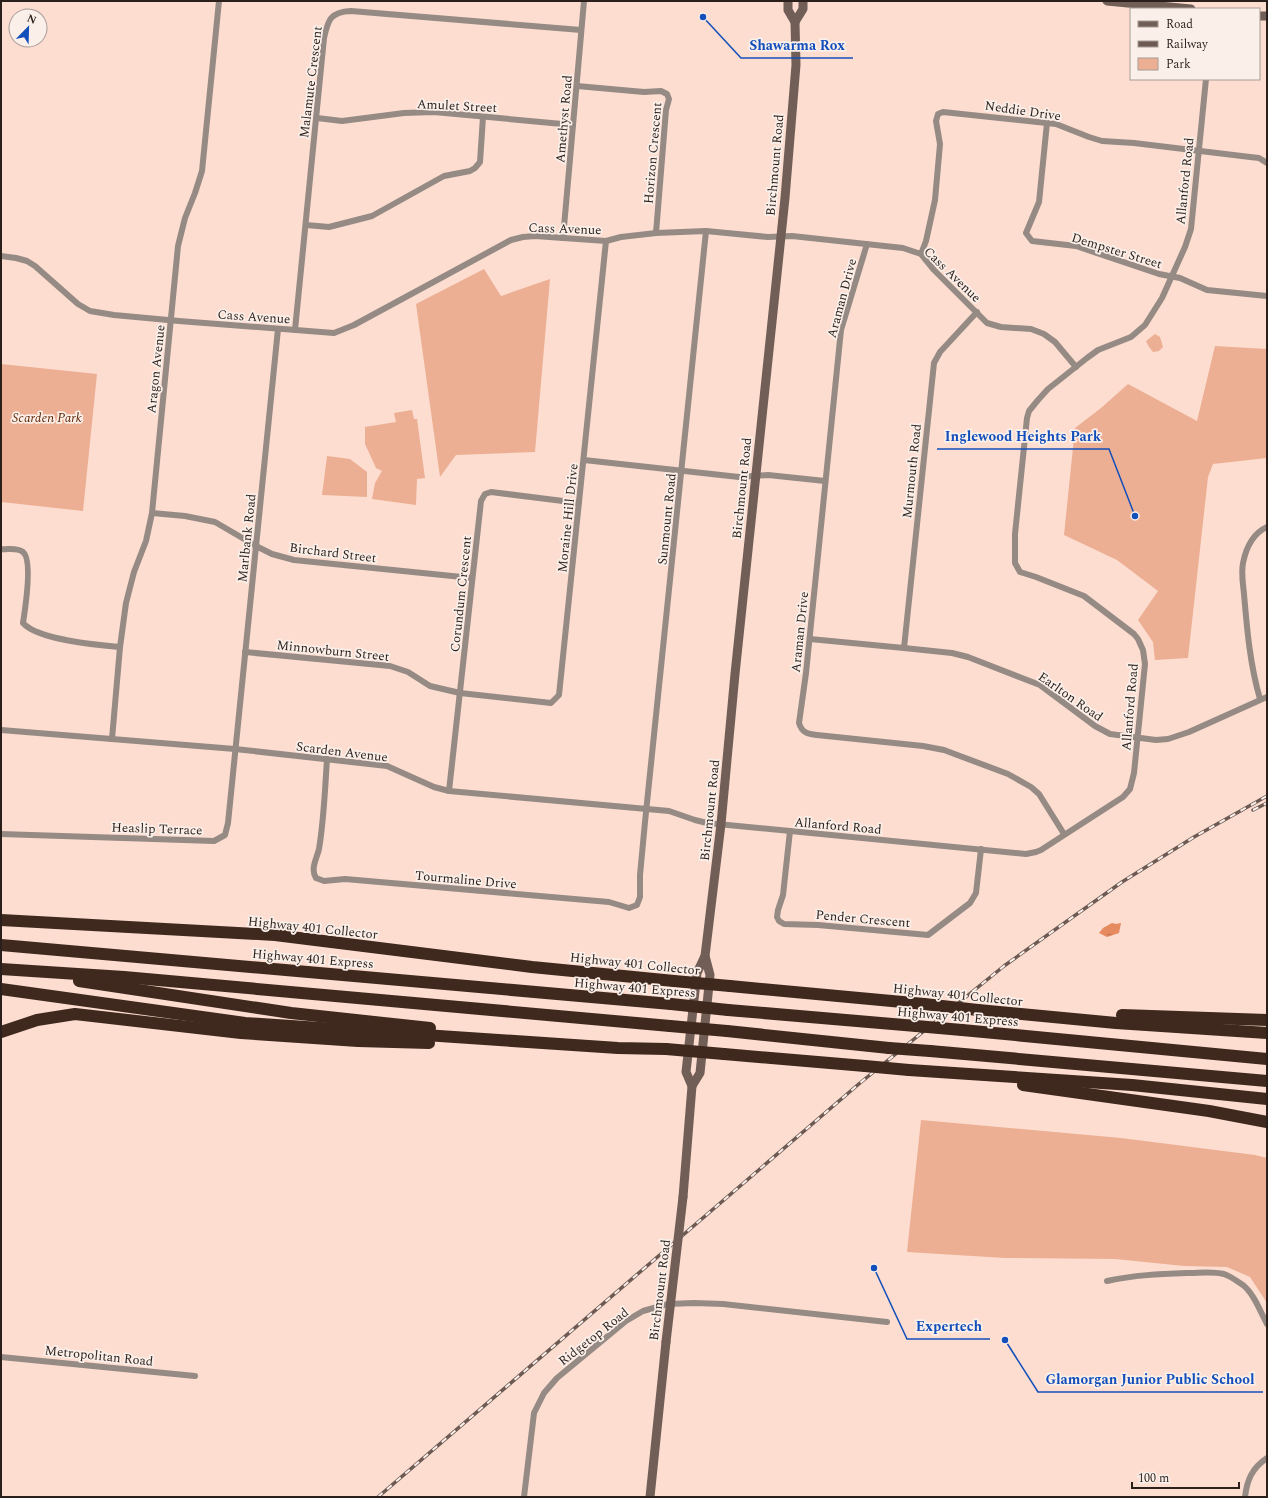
<svg xmlns="http://www.w3.org/2000/svg" width="1268" height="1498" font-family="Spectral,serif">
<style>
.park{fill:#edaf93}
.water{fill:url(#water-ripples)}
.lines{fill:none;stroke-linecap:round;stroke-linejoin:round}
.street{stroke:#968a84;stroke-width:6}
.secondary{stroke:#715f57;stroke-width:9}
.highway{stroke:#3f281e;stroke-width:12}
.rail-casing{stroke:#6c5a53;stroke-width:3.5}
.rail{stroke:#fbefe9;stroke-width:2;stroke-dasharray:6;stroke-linecap:butt}
.secondary-bridge{stroke:#715f57;stroke-width:9}
.highway-bridge{stroke:#3f281e;stroke-width:12}
.labels{text-anchor:middle;stroke-width:3.5;stroke-linejoin:round;paint-order:stroke}
.street-label{font-size:13px;fill:#2a1f1a;stroke:#fbefe9}
.park-label{font-size:13px;font-style:italic;fill:#602604;stroke:#fbefe9}
.leader{fill:none;stroke:#124fbb;stroke-width:1.5}
.callout-dot{fill:#124fbb;stroke:#fbefe9;stroke-width:1.5}
.callout-label{font-size:14px;text-anchor:middle;font-weight:bold;fill:#124fbb;stroke:#fbefe9;stroke-width:3.5;stroke-linejoin:round;paint-order:stroke}
</style>
<defs>
<pattern id="water-ripples" width="26" height="14" patternUnits="userSpaceOnUse"><rect width="26" height="14" fill="#e68a5f"/><path d="M2 4q2-2 4 0t4 0M15 11q2-2 4 0t4 0" fill="none" stroke="#bb704e"/></pattern>
</defs>
<rect width="100%" height="100%" fill="#fcddd0"/>
<!-- park -->
<g class="park">
<polygon points="484,269 501,296 550,279 535,452 456,455 440,477 416,304"/>
<polygon points="1155,334 1160,337 1163,347 1159,351 1153,352 1149,347 1146,341"/>
<polygon points="1215,346 1267,349 1267,458 1213,464 1208,477 1188,658 1155,660 1153,642 1138,620 1158,591 1117,560 1064,535 1075,428 1101,408 1128,384 1197,421"/>
<polygon points="1,364 97,374 83,511 1,502"/>
<polygon points="412,410 414,419 417,419 425,478 417,479 416,505 372,499 375,483 382,471 376,468 365,444 365,427 396,422 394,413"/>
<polygon points="327,456 350,459 367,472 367,497 322,495"/>
<polygon points="921,1120 1121,1138 1255,1155 1267,1158 1267,1303 1250,1277 1227,1267 1184,1266 1115,1259 1005,1258 907,1252"/>
</g>
<!-- water -->
<polygon class="water" points="1112,923 1116,924 1121,923 1119,933 1107,937 1099,933 1103,928"/>
<g class="lines">
<!-- street -->
<g class="street">
<polyline points="577,86 644,92 661,91 667,94 669,99 666,110 656,233"/>
<polyline points="317,118 342,121 404,113 434,112 573,125"/>
<polyline points="1047,123 1039,202 1026,233 1032,241 1076,246 1159,274 1180,278 1207,290 1267,296"/>
<polyline points="306,225 329,227 372,216 444,176 470,171 475,168 480,162 483,117"/>
<polyline points="563,238 584,1"/>
<path d="M867 244 841 330 806 673 799 723C802 733 808 734 817 735L923 746 944 750 1008 774 1031 787 1039 794 1064 834"/>
<polyline points="921,254 926,241 935,200 940,144 936,121 938,114 943,112 1056,124 1089,137 1102,141 1134,143 1250,157 1259,158 1267,163"/>
<polyline points="1,256 16,258 27,261 35,266 78,304 90,311 114,315 179,321 334,333 354,325 511,240 523,237 535,236 606,241 621,237 656,233 706,231 768,237 792,236 903,248 921,254 934,270 987,323 1001,327 1031,329 1044,334 1055,342 1076,367"/>
<path d="M295 330 324 38C328 20 330 12 351 11L581 30"/>
<polyline points="584,460 739,477 768,475 825,481"/>
<polyline points="152,513 185,516 215,522 256,546 272,554 294,560 472,578"/>
<path d="M1 549C8 550 16 547 23 552 33 560 25 610 23 623 38 640 97 645 120 647"/>
<polyline points="810,639 904,648 952,653 968,657 1040,685 1095,726 1110,734 1156,740 1168,739 1189,732 1267,697"/>
<polyline points="904,648 934,363 940,352 977,312"/>
<polyline points="245,652 390,666 408,672 430,686 460,693 551,703 559,695 606,241"/>
<path d="M1260 699C1250 665 1247 629 1244 594 1243 584 1241 573 1243 563 1246 548 1252 534 1267 527"/>
<polyline points="1,730 235,749 387,766 434,787 449,791 669,811 695,820 707,823 1026,854 1036,852 1041,850 1123,797 1130,789 1134,773 1145,664 1143,650 1138,639 1134,634 1084,596 1036,577 1020,572 1015,563 1015,534 1027,418 1029,411 1038,400 1048,389 1087,358 1098,350 1131,337 1145,325 1162,298 1185,247 1191,229 1206,79"/>
<polyline points="112,739 120,647 126,603 134,572 146,541 152,513 178,246 185,218 195,193 202,171 219,1"/>
<path d="M327 759C325 789 324 819 319 849 317 858 310 869 316 878L324 881 345 879 609 902 629 908 637 905 640 897V875L645 822 706 231"/>
<polyline points="449,791 481,501 485,494 491,492 579,503"/>
<polyline points="790,831 783,895 778,910 777,917 779,921 784,924 818,925 928,935 970,903 976,893 981,849"/>
<polyline points="1,834 214,841 225,835 228,823 278,329"/>
<path d="M1107 1281C1134 1275 1160 1274 1187 1273 1199 1273 1212 1271 1224 1274 1230 1276 1237 1281 1243 1285 1254 1294 1260 1311 1267 1324"/>
<polyline points="1,1357 195,1376"/>
<polyline points="524,1497 534,1413 544,1393 557,1378 626,1321 643,1311 668,1304 694,1303 723,1304 887,1322"/>
<path d="M1245 1497C1247 1480 1252 1468 1267 1458"/>
</g>
<!-- secondary -->
<g class="secondary">
<polyline points="1107,1 1191,9"/>
<polyline points="1259,16 1267,16"/>
<polyline points="795,22 803,9 803,1"/>
<polyline points="692,1086 700,1073 710,975 705,956"/>
<polyline points="683,1197 692,1086 686,1072 697,973 705,956 721,824 735,674 785,198 796,65 795,22 788,10 788,1"/>
<polyline points="650,1497 666,1342"/>
</g>
<!-- highway -->
<g class="highway">
<polyline points="1,920 275,935 532,967 674,981"/>
<polyline points="1,945 671,1004"/>
<polyline points="1,969 124,977 670,1026"/>
<polyline points="79,981 291,1013 430,1028"/>
<polyline points="730,986 924,1004"/>
<polyline points="1,989 245,1023 618,1048 666,1049"/>
<polyline points="728,1010 916,1026"/>
<polyline points="978,1010 1116,1023 1267,1033"/>
<polyline points="1122,1015 1267,1020"/>
<polyline points="962,1030 1267,1059"/>
<polyline points="727,1031 889,1048"/>
<polyline points="1,1032 37,1020 75,1014 241,1033 358,1041 429,1043"/>
<polyline points="930,1051 1267,1081"/>
<polyline points="724,1054 865,1066"/>
<polyline points="909,1070 1132,1085 1267,1099"/>
<polyline points="1023,1085 1209,1111 1267,1122"/>
</g>
<defs>
<g id="rail">
<polyline points="1253,810 1267,803"/>
<polyline points="378,1497 860,1083 1004,966 1122,882 1194,837 1267,796"/>
</g>
</defs>
<!-- rail casing -->
<use href="#rail" class="rail-casing"/>
<!-- rail -->
<use href="#rail" class="rail"/>
<!-- secondary-bridge -->
<polyline class="secondary-bridge" points="666,1342 683,1197"/>
<!-- highway-bridge -->
<g class="highway-bridge">
<polyline points="674,981 730,986"/>
<polyline points="671,1004 728,1010"/>
<polyline points="924,1004 978,1010"/>
<polyline points="670,1026 727,1031"/>
<polyline points="916,1026 962,1030"/>
<polyline points="889,1048 930,1051"/>
<polyline points="666,1049 724,1054"/>
<polyline points="865,1066 909,1070"/>
</g>
</g>
<g class="labels">
<!-- street labels -->
<g class="street-label">
<text transform="translate(310 82) rotate(-83)" y="5">Malamute Crescent</text>
<text transform="translate(457 105) rotate(3)" y="5">Amulet Street</text>
<text transform="translate(1023 110) rotate(8)" y="5">Neddie Drive</text>
<text transform="translate(563 119) rotate(-85)" y="5">Amethyst Road</text>
<text transform="translate(652 153) rotate(-85)" y="5">Horizon Crescent</text>
<text transform="translate(774 165) rotate(-85)" y="5">Birchmount Road</text>
<text transform="translate(1184 181) rotate(-84)" y="5">Allanford Road</text>
<text transform="translate(565 228) rotate(2)" y="5">Cass Avenue</text>
<text transform="translate(1117 250) rotate(17)" y="5">Dempster Street</text>
<text transform="translate(953 274) rotate(44)" y="5">Cass Avenue</text>
<text transform="translate(841 298) rotate(-75)" y="5">Araman Drive</text>
<text transform="translate(254 316) rotate(4)" y="5">Cass Avenue</text>
<text transform="translate(155 369) rotate(-84)" y="5">Aragon Avenue</text>
<text transform="translate(911 471) rotate(-84)" y="5">Murmouth Road</text>
<text transform="translate(741 488) rotate(-84)" y="5">Birchmount Road</text>
<text transform="translate(567 518) rotate(-84)" y="5">Moraine Hill Drive</text>
<text transform="translate(666 519) rotate(-84)" y="5">Sunmount Road</text>
<text transform="translate(246 538) rotate(-84)" y="5">Marlbank Road</text>
<text transform="translate(333 552) rotate(7)" y="5">Birchard Street</text>
<text transform="translate(460 594) rotate(-84)" y="5">Corundum Crescent</text>
<text transform="translate(799 632) rotate(-84)" y="5">Araman Drive</text>
<text transform="translate(333 650) rotate(6)" y="5">Minnowburn Street</text>
<text transform="translate(1071 696) rotate(35)" y="5">Earlton Road</text>
<text transform="translate(1129 707) rotate(-85)" y="5">Allanford Road</text>
<text transform="translate(342 751) rotate(7)" y="5">Scarden Avenue</text>
<text transform="translate(709 810) rotate(-84)" y="5">Birchmount Road</text>
<text transform="translate(838 825) rotate(5)" y="5">Allanford Road</text>
<text transform="translate(157 828) rotate(2)" y="5">Heaslip Terrace</text>
<text transform="translate(466 879) rotate(5)" y="5">Tourmaline Drive</text>
<text transform="translate(863 918) rotate(5)" y="5">Pender Crescent</text>
<text transform="translate(313 927) rotate(6)" y="5">Highway 401 Collector</text>
<text transform="translate(313 958) rotate(5)" y="5">Highway 401 Express</text>
<text transform="translate(635 963) rotate(6)" y="5">Highway 401 Collector</text>
<text transform="translate(635 987) rotate(5)" y="5">Highway 401 Express</text>
<text transform="translate(958 994) rotate(6)" y="5">Highway 401 Collector</text>
<text transform="translate(958 1016) rotate(5)" y="5">Highway 401 Express</text>
<text transform="translate(659 1290) rotate(-83)" y="5">Birchmount Road</text>
<text transform="translate(593 1336) rotate(-38)" y="5">Ridgetop Road</text>
<text transform="translate(99 1355) rotate(6)" y="5">Metropolitan Road</text>
</g>
<!-- park labels -->
<g class="park-label">
<text x="47" y="422">Scarden Park</text>
</g>
</g>
<!-- callouts -->
<path class="leader" d="M703 17L741 58H853M1135 516L1109 449H937M874 1268L907 1339H990M1005 1340L1038 1392H1263"/>
<g class="callout-dot">
<circle cx="703" cy="17" r="4"/>
<circle cx="1135" cy="516" r="4"/>
<circle cx="874" cy="1268" r="4"/>
<circle cx="1005" cy="1340" r="4"/>
</g>
<g class="callout-label">
<text x="797" y="50">Shawarma Rox</text>
<text x="1023" y="441">Inglewood Heights Park</text>
<text x="949" y="1331">Expertech</text>
<text x="1150" y="1384">Glamorgan Junior Public School</text>
</g>
<!-- border -->
<rect width="1268" height="1498" fill="none" stroke="#2a1f1a" stroke-width="4"/>
<!-- legend -->
<rect x="1130" y="8" width="130" height="72" fill="#fbefe9" stroke="#a79c96"/>
<rect x="1138" y="21" width="20" height="6" fill="#715f57" stroke="#a79c96"/>
<text x="1166" y="28" font-size="12" fill="#2a1f1a">Road</text>
<rect x="1138" y="41" width="20" height="6" fill="#6c5a53" stroke="#a79c96"/>
<text x="1166" y="48" font-size="12" fill="#2a1f1a">Railway</text>
<rect x="1138" y="58" width="20" height="12" fill="#edaf93" stroke="#a79c96"/>
<text x="1166" y="68" font-size="12" fill="#2a1f1a">Park</text>
<!-- north arrow -->
<g transform="translate(28 28) rotate(23)"><circle r="19" fill="#fbefe9" stroke="#a79c96"/>
<path d="M0-3L7 15L0 10L-7 15Z" fill="#124fbb"/>
<text y="-6" font-size="11" font-weight="bold" text-anchor="middle" fill="#2a1f1a">N</text>
</g>
<!-- scale -->
<path d="M1132 1482v6h107v-6" fill="none" stroke="#2a1f1a" stroke-width="2"/>
<text x="1138" y="1482" font-size="12" fill="#2a1f1a" stroke="#fbefe9" stroke-width="3" paint-order="stroke">100 m</text>
</svg>
